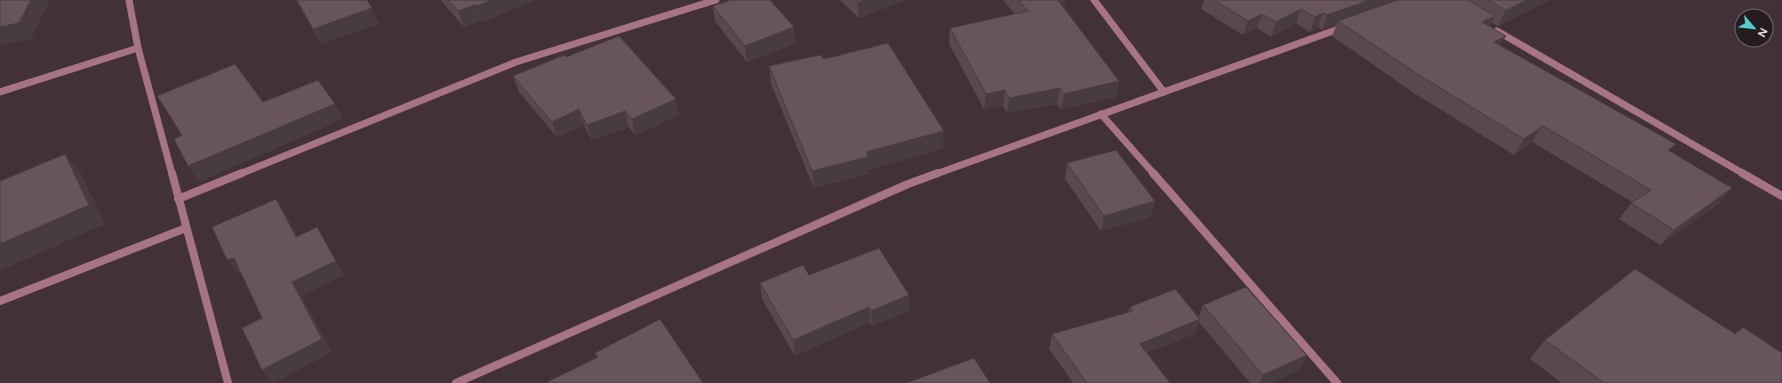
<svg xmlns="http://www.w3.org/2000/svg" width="1782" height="383" font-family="Figtree,sans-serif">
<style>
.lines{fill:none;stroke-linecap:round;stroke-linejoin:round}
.minor-far1{stroke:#a77387;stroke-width:7}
.minor{stroke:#a77387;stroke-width:8}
.wall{fill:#59494f}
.shaded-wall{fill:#493c40}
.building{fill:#68555c;stroke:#493c40}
</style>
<rect width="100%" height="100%" fill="#423138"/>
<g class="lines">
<!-- minor-far1 -->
<g class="minor-far1">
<polyline points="129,0 138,48 172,174"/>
<polyline points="1094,0 1164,92"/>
<polyline points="1497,31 1744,174"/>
<polyline points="0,92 138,48"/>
<polyline points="1101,114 1154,174"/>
<polyline points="240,174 516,62 716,0"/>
<polyline points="936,174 1344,27"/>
</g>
<!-- minor -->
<g class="minor">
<polyline points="172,173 228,383"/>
<polyline points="1153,173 1337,383"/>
<polyline points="1742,173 1782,196"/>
<polyline points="178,199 242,173"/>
<polyline points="0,301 186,228"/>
<polyline points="456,383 908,184 938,173"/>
</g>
</g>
<!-- wall -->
<g class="wall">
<polygon points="296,0 367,0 379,24 321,44"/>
<polygon points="441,0 535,0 482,22 481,20 464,27 442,2"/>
<polygon points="840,0 906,0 859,18"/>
<polygon points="1003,0 1066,0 1064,9 1116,97 1061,109 1057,104 1007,113 1003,106 984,109 949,44 950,28 1015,14"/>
<polygon points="1204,0 1550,0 1498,26 1491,22 1490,26 1501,45 1670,151 1732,188 1718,204 1660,245 1619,219 1632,202 1532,142 1514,155 1414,93 1332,36 1337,24 1322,30 1318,27 1310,32 1296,23 1271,37 1257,28 1243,35 1201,9"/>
<polygon points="713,6 796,43 747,62 715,21"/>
<polygon points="566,57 679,115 635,135 629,127 592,140 584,125 557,137 519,92 513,76"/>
<polygon points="769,66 943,148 868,170 868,174 814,188 771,84"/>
<polygon points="1067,163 1155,201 1150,217 1101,231 1065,179"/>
<polygon points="809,275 909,311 872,326 870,322 795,356 762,299 760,283"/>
<polygon points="1203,305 1307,355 1299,370 1271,383 1250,383 1199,322 1194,334 1147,353 1170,383 1073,383 1049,349 1052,334 1128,313 1130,307 1198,318"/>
<polygon points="1545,340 1782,383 1562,383 1530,359"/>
</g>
<!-- shaded-wall -->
<g class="shaded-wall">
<polygon points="31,0 50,0 31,39 0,45 0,27"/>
<polygon points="492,0 535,0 482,22 476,6"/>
<polygon points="866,0 906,0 859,18 858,3"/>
<polygon points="1056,0 1066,0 1064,11"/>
<polygon points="1370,0 1403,0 1338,21 1337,24 1322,30 1327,15"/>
<polygon points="1527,0 1550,0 1498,26 1506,10"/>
<polygon points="475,5 481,20 464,27 458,11"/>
<polygon points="372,8 379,24 321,44 313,29"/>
<polygon points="1301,9 1296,23 1271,37 1276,22"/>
<polygon points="1323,13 1318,27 1310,32 1315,17"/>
<polygon points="1262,14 1257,28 1243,35 1248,21"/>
<polygon points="1495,16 1487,31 1482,22"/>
<polygon points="794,27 796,43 747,62 745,46"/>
<polygon points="1506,36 1497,51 1494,42"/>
<polygon points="1119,81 1116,97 1061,109 1064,94"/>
<polygon points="1060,88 1057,104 1007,113 1009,98"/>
<polygon points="1005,90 1003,106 984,109 986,94"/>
<polygon points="676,99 679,115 635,135 632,119"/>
<polygon points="335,104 343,119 199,182 188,166"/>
<polygon points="579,109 584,125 557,137 552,122"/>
<polygon points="625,111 629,127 592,140 587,125"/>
<polygon points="1543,126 1532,142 1514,155 1524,139"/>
<polygon points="944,131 943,148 868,170 868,174 814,188 812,171 866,152"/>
<polygon points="1676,144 1663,159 1668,150"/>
<polygon points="65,154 81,173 105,224 0,271 0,244"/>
<polygon points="1732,188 1718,204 1660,245 1674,230"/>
<polygon points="276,199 285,213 305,251 296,237"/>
<polygon points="1155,201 1150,217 1101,231 1104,216"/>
<polygon points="317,227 344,275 302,296 332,352 274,383 272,383 262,370 292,282"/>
<polygon points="234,258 244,271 238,274 227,260"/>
<polygon points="909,295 909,311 872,326 871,311"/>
<polygon points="869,307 870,322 795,356 793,340"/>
<polygon points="1200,319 1194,334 1135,358 1140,344"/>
<polygon points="1307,355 1299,370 1271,383 1259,383 1263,375"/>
</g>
<!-- building -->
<g class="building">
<polygon points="0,0 31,0 19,23 0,27"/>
<polygon points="297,0 367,0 372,8 313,29"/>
<polygon points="448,0 492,0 476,6 475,5 458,11"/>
<polygon points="731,0 770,0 794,27 745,46 713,6"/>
<polygon points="855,0 866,0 858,3"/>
<polygon points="1018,0 1058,0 1119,81 1064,94 1060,88 1009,98 1005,90 986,94 950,28 1028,11"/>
<polygon points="1214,0 1370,0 1327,15 1323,13 1315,17 1301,9 1276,22 1262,14 1248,21"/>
<polygon points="1397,0 1468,0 1495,16 1482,22 1506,36 1494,42 1676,144 1668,150 1732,188 1674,230 1631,203 1651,190 1543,126 1524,139 1422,77 1338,21"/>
<polygon points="1488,0 1527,0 1506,10"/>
<polygon points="619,36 676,99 632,119 625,111 587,125 579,109 552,122 513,76 564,55 566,57"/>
<polygon points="888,43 944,131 866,152 868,157 812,171 769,66 820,55 824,59"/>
<polygon points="235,64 263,102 318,80 335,104 188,166 174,139 182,135 157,96"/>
<polygon points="1116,150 1155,201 1104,216 1067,163"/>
<polygon points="65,154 89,205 0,244 0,181"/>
<polygon points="276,199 296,237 317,227 336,261 292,282 322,339 262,370 242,328 262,318 234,258 227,260 212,227"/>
<polygon points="879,248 909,295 871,311 869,307 793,340 760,283 803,265 809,275"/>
<polygon points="1635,269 1735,334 1743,327 1782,353 1782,383 1604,383 1545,340"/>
<polygon points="1246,287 1307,355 1263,375 1203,305"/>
<polygon points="1175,289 1200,319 1140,344 1170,383 1087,383 1052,334 1133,311 1130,307"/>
<polygon points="660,319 703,383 545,383 598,357 595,353"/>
<polygon points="974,358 990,383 906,383"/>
</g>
<!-- north arrow -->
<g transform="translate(1754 28) rotate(118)"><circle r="19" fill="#241c1f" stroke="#71686b"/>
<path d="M0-3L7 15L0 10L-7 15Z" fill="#53cdcb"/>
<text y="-6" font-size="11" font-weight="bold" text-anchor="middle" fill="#e5d9dd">N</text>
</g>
</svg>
